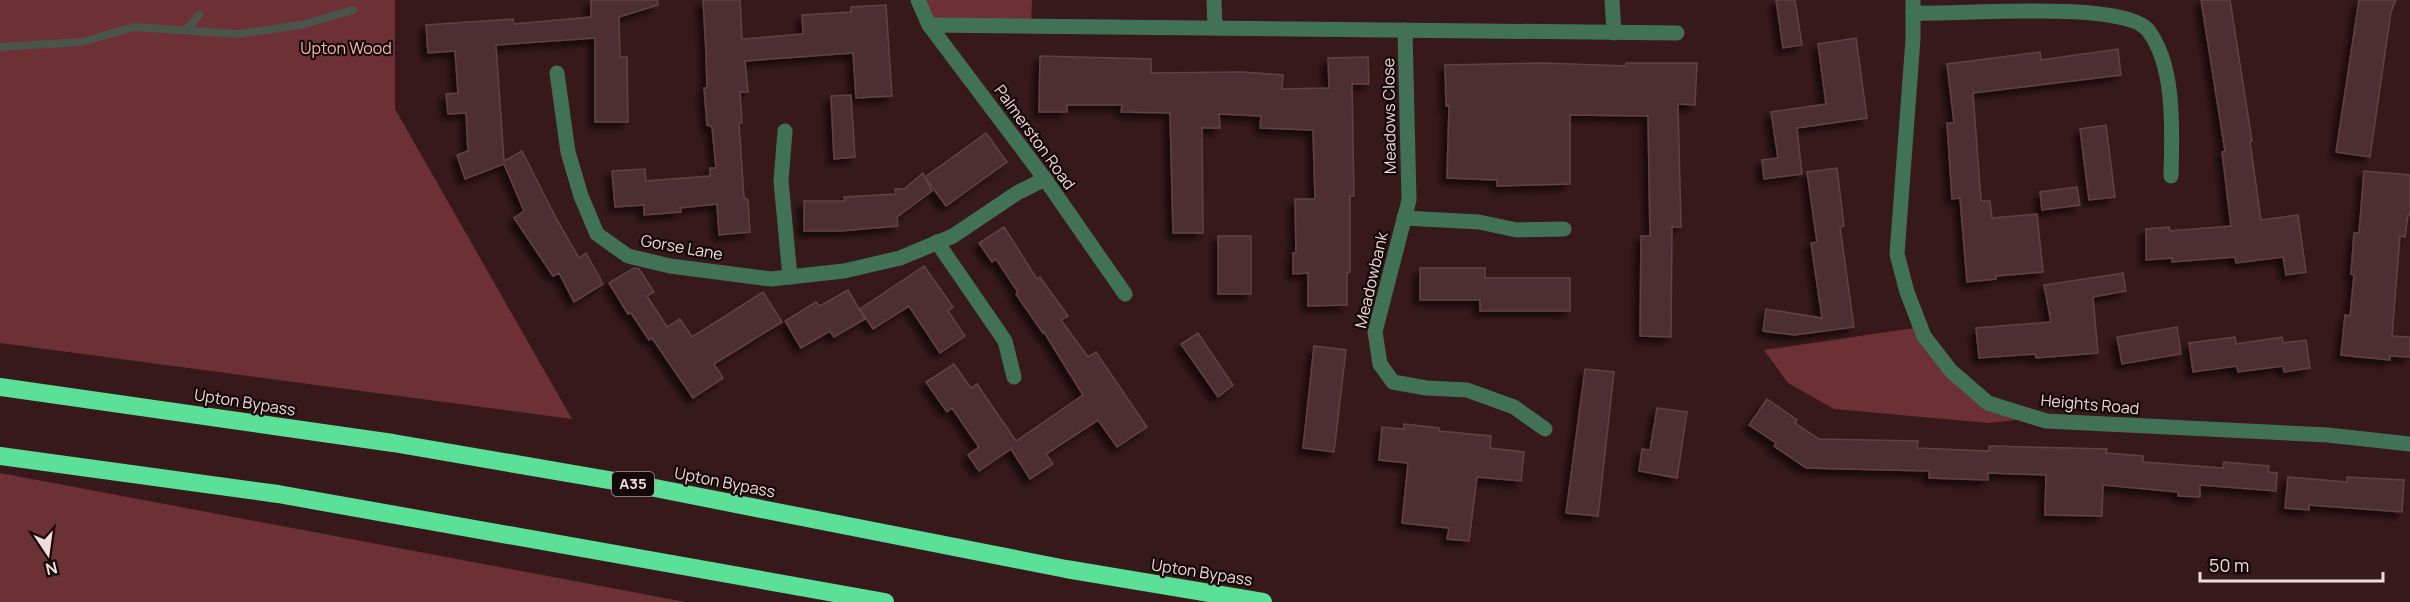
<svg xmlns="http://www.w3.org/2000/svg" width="2410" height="602" font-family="Manrope,sans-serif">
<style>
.green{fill:#6d3034}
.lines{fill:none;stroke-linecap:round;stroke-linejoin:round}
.stream{stroke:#4b544b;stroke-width:8}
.building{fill:#4e2e30;stroke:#634142;stroke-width:1.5;filter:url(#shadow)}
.minor{stroke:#427255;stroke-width:15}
.highway{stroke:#5be097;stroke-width:18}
.labels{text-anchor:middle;stroke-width:4.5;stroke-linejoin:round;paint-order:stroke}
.shield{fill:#150809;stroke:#af9c9d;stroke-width:1.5}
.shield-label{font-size:15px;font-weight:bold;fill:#f1dcdc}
.park-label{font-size:16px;fill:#f8b7b8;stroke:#150809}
.street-label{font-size:16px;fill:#f1dcdc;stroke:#150809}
</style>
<defs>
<filter id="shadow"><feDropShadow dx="-5.5" dy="5.5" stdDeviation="3" flood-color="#0009"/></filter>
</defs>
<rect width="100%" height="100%" fill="#37191b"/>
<!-- green -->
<g class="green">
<polygon points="0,0 395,0 395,109 572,419 0,343"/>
<polygon points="918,0 1032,0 1031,26 929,25"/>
<polygon points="1921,327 1988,403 2035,418 1988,423 1834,409 1788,383 1764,350"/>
<polygon points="0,473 686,602 0,602"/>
</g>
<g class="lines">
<!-- stream -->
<g class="stream">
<polyline points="186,30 199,15"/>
<polyline points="0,47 82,42 134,27 239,34 301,25 353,10"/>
</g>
</g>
<!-- building -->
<g class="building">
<polygon points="591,0 657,0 658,5 619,17 620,57 627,57 628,122 595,122 595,38 496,45 504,161 522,151 557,220 579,258 586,253 603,284 574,302 559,273 553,276 514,218 524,211 504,164 465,179 457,155 468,151 466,113 448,114 446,94 458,93 455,51 428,53 426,25 513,19 514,24 591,17"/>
<polygon points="703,0 740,0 742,39 803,34 802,15 851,12 851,7 886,5 892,96 856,98 853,53 745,61 748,92 740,92 742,123 739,123 744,198 748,200 750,232 719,235 717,204 680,208 681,212 644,215 644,205 615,207 612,171 645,169 646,181 710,176 710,168 716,168 712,127 707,125 704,88 707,88 706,52"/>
<polygon points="1776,0 1795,0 1802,45 1783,48"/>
<polygon points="2201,0 2230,0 2252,141 2250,142 2261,220 2298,215 2306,272 2286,275 2283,257 2236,263 2235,257 2172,262 2172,258 2146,260 2146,229 2169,227 2170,231 2231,226 2222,152 2225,151"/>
<polygon points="2359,0 2396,0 2391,12 2370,157 2336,152"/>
<polygon points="1856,38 1867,118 1797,128 1802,174 1764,179 1762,160 1778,158 1771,112 1826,104 1818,44"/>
<polygon points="2118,49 2121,75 1973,93 1981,201 1990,201 1992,218 2037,214 2043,272 1996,276 1996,279 1967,282 1960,198 1952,199 1947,123 1954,123 1947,64 2040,52 2041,60"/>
<polygon points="1040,56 1151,59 1151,73 1243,72 1283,75 1282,89 1329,88 1328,58 1368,57 1369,84 1352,84 1354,196 1350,196 1350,272 1347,273 1347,305 1308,306 1308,273 1293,274 1293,253 1296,253 1295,199 1315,199 1313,130 1260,128 1261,116 1219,114 1220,128 1202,128 1203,233 1173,233 1170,113 1121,112 1122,105 1067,105 1067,112 1039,112"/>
<polygon points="1543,63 1626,66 1626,63 1697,63 1695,105 1678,104 1681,227 1672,227 1671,337 1640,336 1641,236 1650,236 1648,116 1570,115 1570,184 1497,186 1497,180 1447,178 1449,106 1446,106 1445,65"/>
<polygon points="851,95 855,157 834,159 831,96"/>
<polygon points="2106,125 2115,197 2089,200 2080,129"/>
<polygon points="986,133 1007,162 946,206 925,177 932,191 897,217 898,226 840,231 804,231 804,201 845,201 844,197 896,194 895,189 904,189 923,173 925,177"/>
<polygon points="1837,168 1844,226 1840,227 1854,327 1794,335 1763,331 1766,309 1822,318 1811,243 1817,242 1807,172"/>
<polygon points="2364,171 2410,175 2410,215 2408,215 2405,237 2400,236 2392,336 2410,337 2410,357 2390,356 2390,360 2341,355 2345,315 2350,316 2354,275 2351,274 2354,233 2359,233"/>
<polygon points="2077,187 2080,205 2042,210 2040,192"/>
<polygon points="1004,227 1037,279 1040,277 1068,316 1061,320 1088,357 1096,352 1147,427 1117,447 1098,420 1046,454 1053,464 1030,479 1011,449 979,471 968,455 979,447 952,408 947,412 926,382 954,364 971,388 977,384 1016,441 1083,395 1044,332 1043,333 1016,294 1018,292 996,259 992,262 979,243"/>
<rect x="1218" y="236" width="33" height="58"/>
<polygon points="924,266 953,307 948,311 965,336 940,353 909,306 873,329 860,309"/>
<polygon points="634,268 639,269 654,292 647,296 667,327 680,319 692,337 763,292 782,322 714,364 723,378 693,398 652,338 649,340 631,313 628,314 609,283"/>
<polygon points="1420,268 1485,268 1485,278 1570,278 1570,311 1480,311 1480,300 1420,300"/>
<polygon points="2123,273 2126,291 2093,297 2098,353 2036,358 2035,354 1979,358 1976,328 2051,322 2044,285"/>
<polygon points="848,290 865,319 834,337 830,331 801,348 785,321 816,302 820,306"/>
<polygon points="2177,327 2181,354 2122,364 2117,337"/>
<polygon points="1198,333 1233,385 1218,397 1181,344"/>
<polygon points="2235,337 2236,344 2282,337 2283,343 2306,340 2310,368 2284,372 2283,366 2238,372 2237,366 2193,372 2189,343"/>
<polygon points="1314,346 1346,350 1334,452 1303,448"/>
<polygon points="1585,369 1614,372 1598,516 1566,513"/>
<polygon points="1767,399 1797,420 1795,423 1819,439 1918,441 1917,448 1989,451 1989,446 2107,449 2106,453 2143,456 2143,462 2223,468 2224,462 2269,466 2268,472 2277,473 2276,491 2200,485 2200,497 2178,496 2178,492 2103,485 2102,516 2045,515 2046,475 1988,473 1988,480 1929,478 1929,471 1806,468 1774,446 1776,443 1749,425"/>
<polygon points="1657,408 1687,412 1677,478 1639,471 1642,449 1650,450"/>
<polygon points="1404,424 1439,428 1439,431 1491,436 1490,448 1524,452 1521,481 1477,477 1469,541 1447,539 1449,528 1402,523 1408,463 1379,460 1382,427 1404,429"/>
<polygon points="2288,477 2347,482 2347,477 2404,480 2402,512 2309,505 2309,510 2285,508"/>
</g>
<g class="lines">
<!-- minor -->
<g class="minor">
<polyline points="918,0 929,25 1045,179 1125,294"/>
<polyline points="1214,0 1215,28"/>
<polyline points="1612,0 1614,33"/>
<polyline points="1913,0 1913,39 1897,254 1907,292 1924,336 1951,371 1988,403 2046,421 2328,435 2410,444"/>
<path d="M1913 13C1958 15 2119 0 2147 29 2176 65 2172 132 2171 176"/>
<polyline points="929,25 1677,33"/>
<polyline points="1405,30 1409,200 1375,332 1380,364 1393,382 1426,388 1467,390 1514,407 1545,429"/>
<polyline points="557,73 568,152 581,196 597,234 628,256 670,266 771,279 844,271 900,258 953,236 1017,193 1045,179"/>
<polyline points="785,131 781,181 790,277"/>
<polyline points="1404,218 1479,222 1517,230 1564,229"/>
<polyline points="937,242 1005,341 1014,377"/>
</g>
<!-- highway -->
<g class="highway">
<polyline points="0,387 393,443 655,488 1066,569 1263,602"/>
<polyline points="0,456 278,494 885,602"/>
</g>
</g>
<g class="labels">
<!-- shield labels -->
<rect class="shield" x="612" y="472" width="42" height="24" rx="4.5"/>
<g class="shield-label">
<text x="633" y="489">A35</text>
</g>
<!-- park labels -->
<g class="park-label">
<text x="346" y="54">Upton Wood</text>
</g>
<!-- street labels -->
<g class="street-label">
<text transform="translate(1389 116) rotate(-91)" y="6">Meadows Close</text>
<text transform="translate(1035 137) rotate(54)" y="6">Palmerston Road</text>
<text transform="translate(682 247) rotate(10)" y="6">Gorse Lane</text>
<text transform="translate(1371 280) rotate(-77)" y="6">Meadowbank</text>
<text transform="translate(245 402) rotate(9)" y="6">Upton Bypass</text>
<text transform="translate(2090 404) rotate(5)" y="6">Heights Road</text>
<text transform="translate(725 482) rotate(11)" y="6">Upton Bypass</text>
<text transform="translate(1202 572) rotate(9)" y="6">Upton Bypass</text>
</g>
</g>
<!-- north arrow -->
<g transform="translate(48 554) rotate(167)" stroke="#150809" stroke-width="4.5" paint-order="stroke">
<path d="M0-4.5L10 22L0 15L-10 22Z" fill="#f1dcdc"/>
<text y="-9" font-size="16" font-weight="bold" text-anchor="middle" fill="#f1dcdc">N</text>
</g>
<!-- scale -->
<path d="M2200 572v9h183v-9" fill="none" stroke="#f1dcdc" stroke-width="3"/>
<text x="2209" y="572" font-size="18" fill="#f1dcdc" stroke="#150809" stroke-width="4.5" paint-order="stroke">50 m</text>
</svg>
